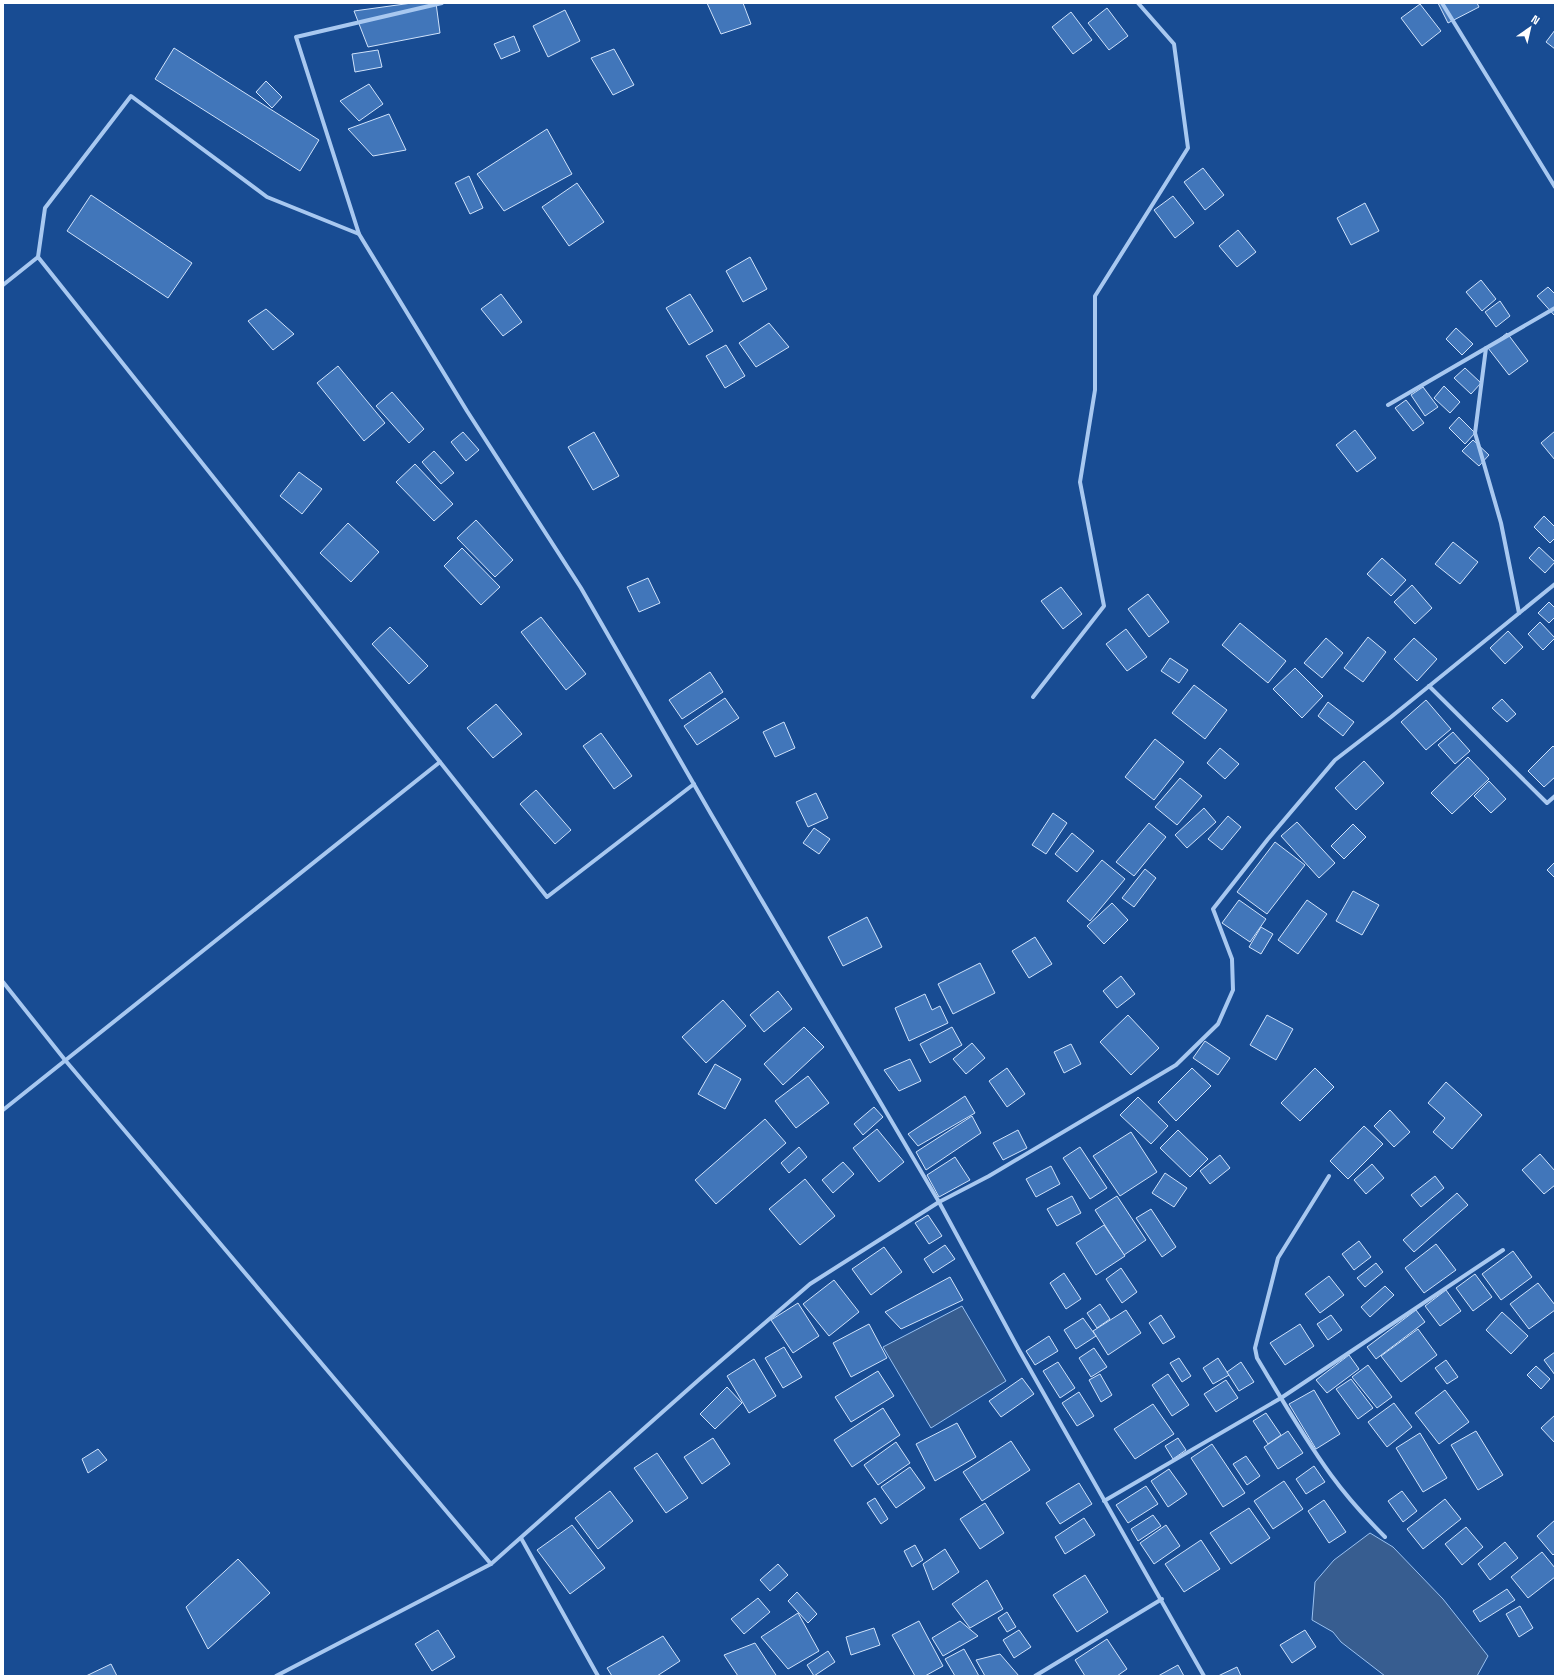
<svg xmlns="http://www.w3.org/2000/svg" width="1558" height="1679" font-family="'Space Grotesk',sans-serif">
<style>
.water{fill:#375d90;stroke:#9ac2f2}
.building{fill:#4176ba;stroke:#cfe2fb}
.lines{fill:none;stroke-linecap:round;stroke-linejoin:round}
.minor{stroke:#a8c8f0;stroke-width:4}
</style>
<rect width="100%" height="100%" fill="#184c93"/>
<!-- water -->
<g class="water">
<polygon points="962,1306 1006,1381 931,1428 883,1347"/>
<polygon points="1370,1533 1393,1547 1443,1599 1488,1656 1477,1676 1385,1676 1341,1642 1333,1632 1312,1620 1315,1582 1334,1560"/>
</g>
<!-- building -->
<g class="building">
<polygon points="412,3 436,3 440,33 368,47 354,11"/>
<polygon points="707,3 743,3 751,24 721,34"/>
<polygon points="1438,3 1477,3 1479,7 1448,23"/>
<polygon points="1420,4 1441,31 1422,46 1401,18"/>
<polygon points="1107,8 1128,36 1109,50 1088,23"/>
<polygon points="565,10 580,41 548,57 533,26"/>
<polygon points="1071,12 1092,40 1073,54 1052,27"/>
<polygon points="1555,30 1555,49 1546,42"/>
<polygon points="514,36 520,51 501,59 494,44"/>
<polygon points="174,48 319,140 300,171 155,79"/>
<polygon points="614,49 634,85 613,95 591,58"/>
<polygon points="378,50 382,67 355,72 352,54"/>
<polygon points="266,81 282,97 272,108 256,92"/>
<polygon points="369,84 383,104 359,121 340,101"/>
<polygon points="389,114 406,150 373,156 348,129"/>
<polygon points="547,129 572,174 504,211 477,174"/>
<polygon points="1203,168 1224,195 1205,210 1184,182"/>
<polygon points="469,176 483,208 470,214 455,183"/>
<polygon points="577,183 604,222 569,246 542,207"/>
<polygon points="91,195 192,263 168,298 67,231"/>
<polygon points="1173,196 1194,223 1175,238 1154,210"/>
<polygon points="1365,203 1379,231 1351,245 1337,218"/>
<polygon points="1238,230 1256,252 1237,267 1219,246"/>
<polygon points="750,257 767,289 743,302 726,271"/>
<polygon points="1481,280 1496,299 1482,311 1466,292"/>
<polygon points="1548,287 1555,294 1555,314 1554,315 1537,296"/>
<polygon points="501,294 522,322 503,336 481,309"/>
<polygon points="690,294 713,331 689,345 666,308"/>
<polygon points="1500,301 1510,316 1496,327 1485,312"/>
<polygon points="266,309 294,334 273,350 248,321"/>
<polygon points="769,323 789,347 756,367 739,343"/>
<polygon points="1456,328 1473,344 1462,355 1446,339"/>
<polygon points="1507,333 1528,361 1509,375 1488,348"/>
<polygon points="726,345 745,376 725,388 706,356"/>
<polygon points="338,366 385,423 364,441 317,383"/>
<polygon points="1465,368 1481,383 1471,394 1454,378"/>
<polygon points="1444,386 1460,402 1450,413 1434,398"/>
<polygon points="1423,387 1438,407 1425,416 1411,395"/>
<polygon points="392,392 424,429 409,443 376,406"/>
<polygon points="1406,400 1424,423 1413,431 1395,408"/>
<polygon points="1459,417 1475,433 1465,444 1449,428"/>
<polygon points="1355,430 1376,458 1357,472 1336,445"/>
<polygon points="1555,431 1555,460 1541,443"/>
<polygon points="463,432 479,450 466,461 451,442"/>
<polygon points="594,432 619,476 593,490 568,447"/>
<polygon points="1473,440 1489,455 1479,466 1462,451"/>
<polygon points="434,451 454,473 441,484 422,462"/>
<polygon points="415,464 453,504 434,521 396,482"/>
<polygon points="299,472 322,489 302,514 280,496"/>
<polygon points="1544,516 1555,527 1555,538 1550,543 1534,527"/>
<polygon points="476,520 513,560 495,577 457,538"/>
<polygon points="348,523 379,552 351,582 320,553"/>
<polygon points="1453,542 1478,562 1460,584 1435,564"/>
<polygon points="1539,547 1555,562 1545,573 1529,558"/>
<polygon points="462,548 500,587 481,605 444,566"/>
<polygon points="1382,558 1406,580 1391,596 1367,574"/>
<polygon points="648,578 660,603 639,612 627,587"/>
<polygon points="1412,585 1432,608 1415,624 1394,602"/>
<polygon points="1061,587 1082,614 1063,629 1041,601"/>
<polygon points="1148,594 1169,622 1149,637 1128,609"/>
<polygon points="1549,602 1555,608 1555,617 1549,623 1538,613"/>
<polygon points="541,617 586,674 566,690 521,632"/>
<polygon points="1540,622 1555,638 1543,650 1528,634"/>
<polygon points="1240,623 1286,661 1268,683 1222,645"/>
<polygon points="390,627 428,666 409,684 372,644"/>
<polygon points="1126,629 1147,657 1127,671 1106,644"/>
<polygon points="1508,631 1523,647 1505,664 1490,648"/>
<polygon points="1368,637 1386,652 1363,682 1344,668"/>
<polygon points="1326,638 1343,653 1322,678 1304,663"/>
<polygon points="1414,638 1437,659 1417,681 1394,659"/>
<polygon points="1170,658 1188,670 1179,683 1161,671"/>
<polygon points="1295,668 1323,696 1302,718 1273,689"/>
<polygon points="710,672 723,692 682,719 669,700"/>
<polygon points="1194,685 1227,710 1205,739 1172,713"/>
<polygon points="725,698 739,718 697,745 684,726"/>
<polygon points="1502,699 1516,714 1507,722 1492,708"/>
<polygon points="1426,700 1451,729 1426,750 1401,722"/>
<polygon points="1328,702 1354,722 1343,736 1318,716"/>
<polygon points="496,704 522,734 493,758 467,728"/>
<polygon points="784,722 795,748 775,757 763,732"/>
<polygon points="1453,732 1470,751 1455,764 1438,745"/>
<polygon points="601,733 632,776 614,789 583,746"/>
<polygon points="1155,739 1184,762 1154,800 1125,777"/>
<polygon points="1553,746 1555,748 1555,777 1544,787 1528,771"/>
<polygon points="1220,748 1239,764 1225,779 1207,763"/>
<polygon points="1468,757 1489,779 1452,814 1431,793"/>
<polygon points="1364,761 1384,783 1356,810 1335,788"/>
<polygon points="1180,778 1202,796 1177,825 1155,807"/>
<polygon points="1489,781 1506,799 1491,813 1474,796"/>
<polygon points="536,790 571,830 555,844 520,804"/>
<polygon points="816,793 828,818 808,827 796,802"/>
<polygon points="1204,808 1216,822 1187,848 1175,835"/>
<polygon points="1053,813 1067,823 1046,854 1032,845"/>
<polygon points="1228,816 1241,827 1222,850 1208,839"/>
<polygon points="1297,822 1335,863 1319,878 1281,836"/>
<polygon points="1149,823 1166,837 1134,876 1116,862"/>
<polygon points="1353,824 1366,837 1344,859 1331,846"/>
<polygon points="814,828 830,839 819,854 803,843"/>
<polygon points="1072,833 1094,851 1077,872 1055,854"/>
<polygon points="1275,842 1305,865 1267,914 1237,892"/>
<polygon points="1102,860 1125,879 1090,921 1067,901"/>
<polygon points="1555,862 1555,878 1547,870"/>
<polygon points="1145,869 1156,878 1134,907 1122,898"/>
<polygon points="1353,891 1379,905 1362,935 1336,921"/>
<polygon points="1239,900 1266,919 1250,942 1222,923"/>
<polygon points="1307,900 1327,914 1298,954 1278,940"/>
<polygon points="1112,903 1128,920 1104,944 1087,926"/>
<polygon points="867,917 882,947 843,966 828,937"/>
<polygon points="1261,927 1273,934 1261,954 1249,947"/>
<polygon points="1035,937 1052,964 1029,978 1012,951"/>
<polygon points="980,963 995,993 953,1014 938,984"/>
<polygon points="1121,976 1135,994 1117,1008 1103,991"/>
<polygon points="778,991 792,1009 764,1032 750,1015"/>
<polygon points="925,994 932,1010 940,1006 948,1023 909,1041 895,1008"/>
<polygon points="723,1000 746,1026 706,1063 682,1037"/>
<polygon points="1128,1015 1159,1048 1131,1075 1100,1042"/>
<polygon points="1267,1015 1293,1029 1276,1060 1250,1045"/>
<polygon points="804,1027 824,1047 783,1085 764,1064"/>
<polygon points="952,1027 962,1045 930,1063 920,1044"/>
<polygon points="1205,1041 1230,1058 1218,1075 1193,1058"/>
<polygon points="972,1043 985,1058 966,1074 953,1059"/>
<polygon points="1071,1044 1081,1064 1064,1073 1054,1052"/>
<polygon points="910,1059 921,1081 899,1091 884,1070"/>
<polygon points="715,1064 741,1079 725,1109 698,1094"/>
<polygon points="1007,1068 1025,1094 1007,1107 989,1081"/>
<polygon points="1192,1068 1211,1086 1176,1121 1158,1102"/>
<polygon points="1315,1068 1334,1087 1300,1121 1281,1103"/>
<polygon points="808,1076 829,1103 796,1128 775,1101"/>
<polygon points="1446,1082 1482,1115 1452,1149 1433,1132 1445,1118 1428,1103"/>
<polygon points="965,1096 975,1113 918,1146 908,1134"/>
<polygon points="1138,1097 1168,1126 1151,1144 1120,1115"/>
<polygon points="874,1107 883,1117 863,1135 854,1124"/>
<polygon points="1390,1110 1410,1132 1394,1147 1374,1126"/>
<polygon points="972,1116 981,1133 926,1170 916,1152"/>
<polygon points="765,1119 786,1143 716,1204 695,1180"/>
<polygon points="1364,1126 1383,1144 1348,1179 1330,1161"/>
<polygon points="877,1129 904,1162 879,1182 853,1148"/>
<polygon points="1018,1130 1027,1148 1003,1160 993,1143"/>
<polygon points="1178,1130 1208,1159 1190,1177 1160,1148"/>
<polygon points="1131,1132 1157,1172 1120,1196 1093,1156"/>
<polygon points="799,1147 807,1157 789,1173 781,1163"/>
<polygon points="1080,1147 1107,1188 1090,1199 1063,1158"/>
<polygon points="1540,1154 1555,1171 1555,1185 1544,1194 1522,1170"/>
<polygon points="1220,1155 1230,1168 1210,1184 1200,1171"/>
<polygon points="955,1157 970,1180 939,1197 927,1175"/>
<polygon points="843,1162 854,1174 833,1193 822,1180"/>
<polygon points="1372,1164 1384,1178 1366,1194 1354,1180"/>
<polygon points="1051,1166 1060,1184 1036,1197 1026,1179"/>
<polygon points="1165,1173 1187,1188 1174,1207 1152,1193"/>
<polygon points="1435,1176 1444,1188 1421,1207 1411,1195"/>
<polygon points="805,1179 835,1216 800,1245 769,1209"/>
<polygon points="1457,1193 1468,1205 1414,1252 1403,1240"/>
<polygon points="1072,1196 1081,1213 1057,1226 1047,1209"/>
<polygon points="1117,1196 1146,1240 1124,1255 1095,1210"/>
<polygon points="1151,1209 1176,1247 1162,1257 1136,1218"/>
<polygon points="928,1215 942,1236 929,1244 915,1223"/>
<polygon points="1104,1225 1125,1256 1096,1275 1076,1243"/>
<polygon points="1359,1241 1371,1257 1354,1270 1342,1254"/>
<polygon points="1436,1244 1456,1270 1424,1293 1405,1268"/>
<polygon points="945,1245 955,1259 933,1273 924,1259"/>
<polygon points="884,1247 902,1272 871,1295 852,1269"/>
<polygon points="1513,1251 1532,1277 1501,1300 1482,1274"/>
<polygon points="1376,1263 1383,1272 1365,1287 1357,1278"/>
<polygon points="1121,1268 1137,1292 1122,1303 1106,1279"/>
<polygon points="1064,1273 1081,1299 1066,1309 1050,1283"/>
<polygon points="1475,1274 1492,1297 1473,1311 1456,1288"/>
<polygon points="1329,1276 1344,1295 1320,1313 1305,1294"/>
<polygon points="950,1277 963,1300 901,1329 885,1312"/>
<polygon points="834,1280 859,1312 829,1336 803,1304"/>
<polygon points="1538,1283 1555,1305 1555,1310 1529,1329 1510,1304"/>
<polygon points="1385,1286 1394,1295 1370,1317 1361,1307"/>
<polygon points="1446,1290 1461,1311 1440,1326 1425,1306"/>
<polygon points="798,1303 819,1336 793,1353 771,1320"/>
<polygon points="1100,1304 1110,1319 1097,1328 1087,1313"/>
<polygon points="1126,1310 1141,1333 1108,1355 1093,1331"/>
<polygon points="1416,1310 1425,1322 1376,1359 1367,1347"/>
<polygon points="1502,1312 1528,1336 1511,1354 1486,1330"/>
<polygon points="1161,1315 1175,1337 1163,1344 1149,1323"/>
<polygon points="1331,1315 1342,1330 1328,1340 1317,1324"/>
<polygon points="1083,1318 1096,1336 1076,1349 1064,1330"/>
<polygon points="869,1324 887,1358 851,1377 833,1343"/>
<polygon points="1300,1324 1314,1346 1285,1365 1270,1343"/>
<polygon points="1418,1329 1437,1355 1401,1382 1381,1356"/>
<polygon points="1049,1336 1058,1351 1035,1365 1026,1351"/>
<polygon points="784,1347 802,1377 783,1388 765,1358"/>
<polygon points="1094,1348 1107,1367 1091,1377 1079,1358"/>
<polygon points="1555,1352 1555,1375 1544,1360"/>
<polygon points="1349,1355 1359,1369 1327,1393 1316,1380"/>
<polygon points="1179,1358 1191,1376 1182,1382 1170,1363"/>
<polygon points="1218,1358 1229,1375 1213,1384 1203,1368"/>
<polygon points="754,1359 776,1396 749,1413 727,1376"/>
<polygon points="1446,1360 1458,1377 1447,1384 1435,1368"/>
<polygon points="1058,1362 1075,1388 1060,1398 1043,1371"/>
<polygon points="1241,1362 1254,1382 1239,1391 1227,1372"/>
<polygon points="1368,1365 1392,1397 1377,1408 1352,1377"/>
<polygon points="1536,1366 1550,1379 1541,1389 1527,1375"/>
<polygon points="878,1371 894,1396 851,1422 835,1397"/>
<polygon points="1100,1374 1112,1395 1101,1402 1089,1380"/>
<polygon points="1168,1374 1189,1405 1172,1416 1152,1385"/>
<polygon points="1022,1378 1034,1394 1001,1417 989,1401"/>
<polygon points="1351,1379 1373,1408 1358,1419 1336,1389"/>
<polygon points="1226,1380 1238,1398 1216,1412 1204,1394"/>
<polygon points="727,1387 742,1403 715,1429 700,1414"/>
<polygon points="1314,1390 1340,1434 1316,1449 1289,1404"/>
<polygon points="1445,1390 1469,1422 1439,1444 1415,1413"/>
<polygon points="1079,1392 1094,1416 1077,1426 1062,1403"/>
<polygon points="1394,1403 1412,1427 1387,1447 1368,1422"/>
<polygon points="1153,1404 1174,1434 1135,1459 1114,1429"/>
<polygon points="883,1408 900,1435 852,1467 834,1440"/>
<polygon points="1266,1413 1281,1435 1268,1444 1253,1421"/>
<polygon points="1555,1415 1555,1443 1541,1428"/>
<polygon points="957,1423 976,1457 935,1481 916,1444"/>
<polygon points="1288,1431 1303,1453 1278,1469 1264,1447"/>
<polygon points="1476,1431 1503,1475 1478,1490 1451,1445"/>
<polygon points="1420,1433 1447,1478 1423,1492 1396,1448"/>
<polygon points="713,1438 730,1464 702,1484 684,1457"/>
<polygon points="1178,1438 1186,1450 1173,1459 1165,1446"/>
<polygon points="1011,1441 1030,1470 982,1501 963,1472"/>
<polygon points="896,1442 910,1463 878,1485 864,1465"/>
<polygon points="1212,1444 1245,1493 1223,1507 1191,1458"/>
<polygon points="98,1449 107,1460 88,1473 82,1459"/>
<polygon points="657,1453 688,1498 666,1513 634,1468"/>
<polygon points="1246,1456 1260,1476 1247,1485 1233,1464"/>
<polygon points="1314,1466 1325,1482 1306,1494 1296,1479"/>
<polygon points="910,1467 925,1488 896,1508 881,1487"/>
<polygon points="1169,1469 1187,1494 1168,1507 1151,1481"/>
<polygon points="1284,1481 1303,1509 1273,1529 1254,1501"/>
<polygon points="1079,1483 1092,1504 1060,1524 1046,1503"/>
<polygon points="1146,1486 1158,1504 1128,1523 1116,1505"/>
<polygon points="610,1491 633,1521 598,1549 575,1518"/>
<polygon points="1402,1491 1417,1511 1403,1522 1388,1501"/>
<polygon points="875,1498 888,1519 881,1524 867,1503"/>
<polygon points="1445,1499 1461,1519 1423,1549 1407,1529"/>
<polygon points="1324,1500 1346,1532 1329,1543 1308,1511"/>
<polygon points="985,1503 1004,1533 980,1549 960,1519"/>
<polygon points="1249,1508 1270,1538 1231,1564 1210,1533"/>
<polygon points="1153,1515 1161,1526 1138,1541 1131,1529"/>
<polygon points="1084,1518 1095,1535 1065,1554 1055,1537"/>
<polygon points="1555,1520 1555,1553 1553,1555 1537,1536"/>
<polygon points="572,1525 605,1568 570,1594 537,1550"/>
<polygon points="1166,1525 1180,1546 1154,1564 1140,1543"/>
<polygon points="1466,1527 1483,1547 1462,1565 1445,1544"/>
<polygon points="1201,1540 1220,1569 1184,1592 1165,1564"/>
<polygon points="1505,1542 1518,1558 1490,1580 1478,1564"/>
<polygon points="915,1545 923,1560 912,1567 904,1551"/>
<polygon points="945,1549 959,1572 933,1590 923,1564"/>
<polygon points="1542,1552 1555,1568 1555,1577 1528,1598 1511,1577"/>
<polygon points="238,1559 270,1593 208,1649 186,1607"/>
<polygon points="778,1564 788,1575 770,1591 760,1580"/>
<polygon points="1085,1575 1108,1612 1077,1632 1053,1595"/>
<polygon points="987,1580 1003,1609 970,1628 952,1604"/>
<polygon points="1507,1589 1515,1600 1480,1622 1473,1611"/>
<polygon points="797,1592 817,1614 808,1623 788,1601"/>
<polygon points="758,1598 770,1612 744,1634 731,1619"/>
<polygon points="1520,1606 1533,1628 1519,1637 1506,1614"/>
<polygon points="1007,1612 1016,1627 1007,1632 998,1618"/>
<polygon points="798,1613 819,1651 788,1669 761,1637"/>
<polygon points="919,1621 943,1666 925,1676 915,1676 892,1635"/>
<polygon points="960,1621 978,1636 943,1656 932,1638"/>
<polygon points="874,1628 880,1645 851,1655 846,1637"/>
<polygon points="438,1630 455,1657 432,1671 415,1644"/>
<polygon points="1019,1630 1031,1647 1014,1658 1003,1640"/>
<polygon points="1305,1630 1316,1647 1292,1663 1280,1645"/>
<polygon points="663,1636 680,1661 657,1676 612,1676 607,1668"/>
<polygon points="1107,1639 1127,1669 1117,1676 1085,1676 1075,1660"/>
<polygon points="755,1643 776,1675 775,1676 738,1676 724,1655"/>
<polygon points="964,1649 979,1676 955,1676 945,1659"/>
<polygon points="828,1651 835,1662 814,1676 807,1665"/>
<polygon points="1000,1654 1019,1676 985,1676 976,1660"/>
<polygon points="111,1664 117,1676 86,1676"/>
<polygon points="1178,1665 1184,1676 1158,1676"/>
<polygon points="1237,1667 1241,1676 1218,1676"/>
</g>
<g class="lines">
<!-- minor -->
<g class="minor">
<polyline points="1442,3 1555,187"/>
<polyline points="359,234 296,37 442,3"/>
<polyline points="38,257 45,208 131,96 267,197 359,234 467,411 581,588 711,814 939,1202 1019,1350 1204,1676"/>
<polyline points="3,285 38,257 440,762 3,1110"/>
<polyline points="1486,348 1475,433 1501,523 1519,613"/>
<polyline points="1388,405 1555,308"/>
<polyline points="1429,686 1547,803 1555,796"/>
<polyline points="1033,697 1104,606 1080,482 1095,390 1095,296 1188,148 1174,44 1138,3"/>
<polyline points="440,762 547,897 694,784"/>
<polyline points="3,982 65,1060 491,1564"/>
<path d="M1329 1176 1278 1258 1255 1348 1257 1358C1281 1398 1304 1438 1331 1475 1347 1497 1366 1518 1385 1537"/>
<polyline points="1104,1501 1281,1398 1503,1250"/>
<polyline points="521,1538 598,1676"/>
<polyline points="276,1676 491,1564 702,1377 810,1284 939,1202 989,1176 1176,1065 1218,1024 1233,990 1232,959 1213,909 1268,839 1335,760 1391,717 1555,584"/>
<polyline points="1035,1676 1162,1599"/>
</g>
</g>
<!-- border -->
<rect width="1558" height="1679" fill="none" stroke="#ffffff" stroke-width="8"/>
<!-- north arrow -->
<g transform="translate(1530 28) rotate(34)" stroke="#184c93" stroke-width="3" paint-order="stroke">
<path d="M0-3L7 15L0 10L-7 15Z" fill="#ffffff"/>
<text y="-6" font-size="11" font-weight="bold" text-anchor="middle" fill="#ffffff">N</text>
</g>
</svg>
